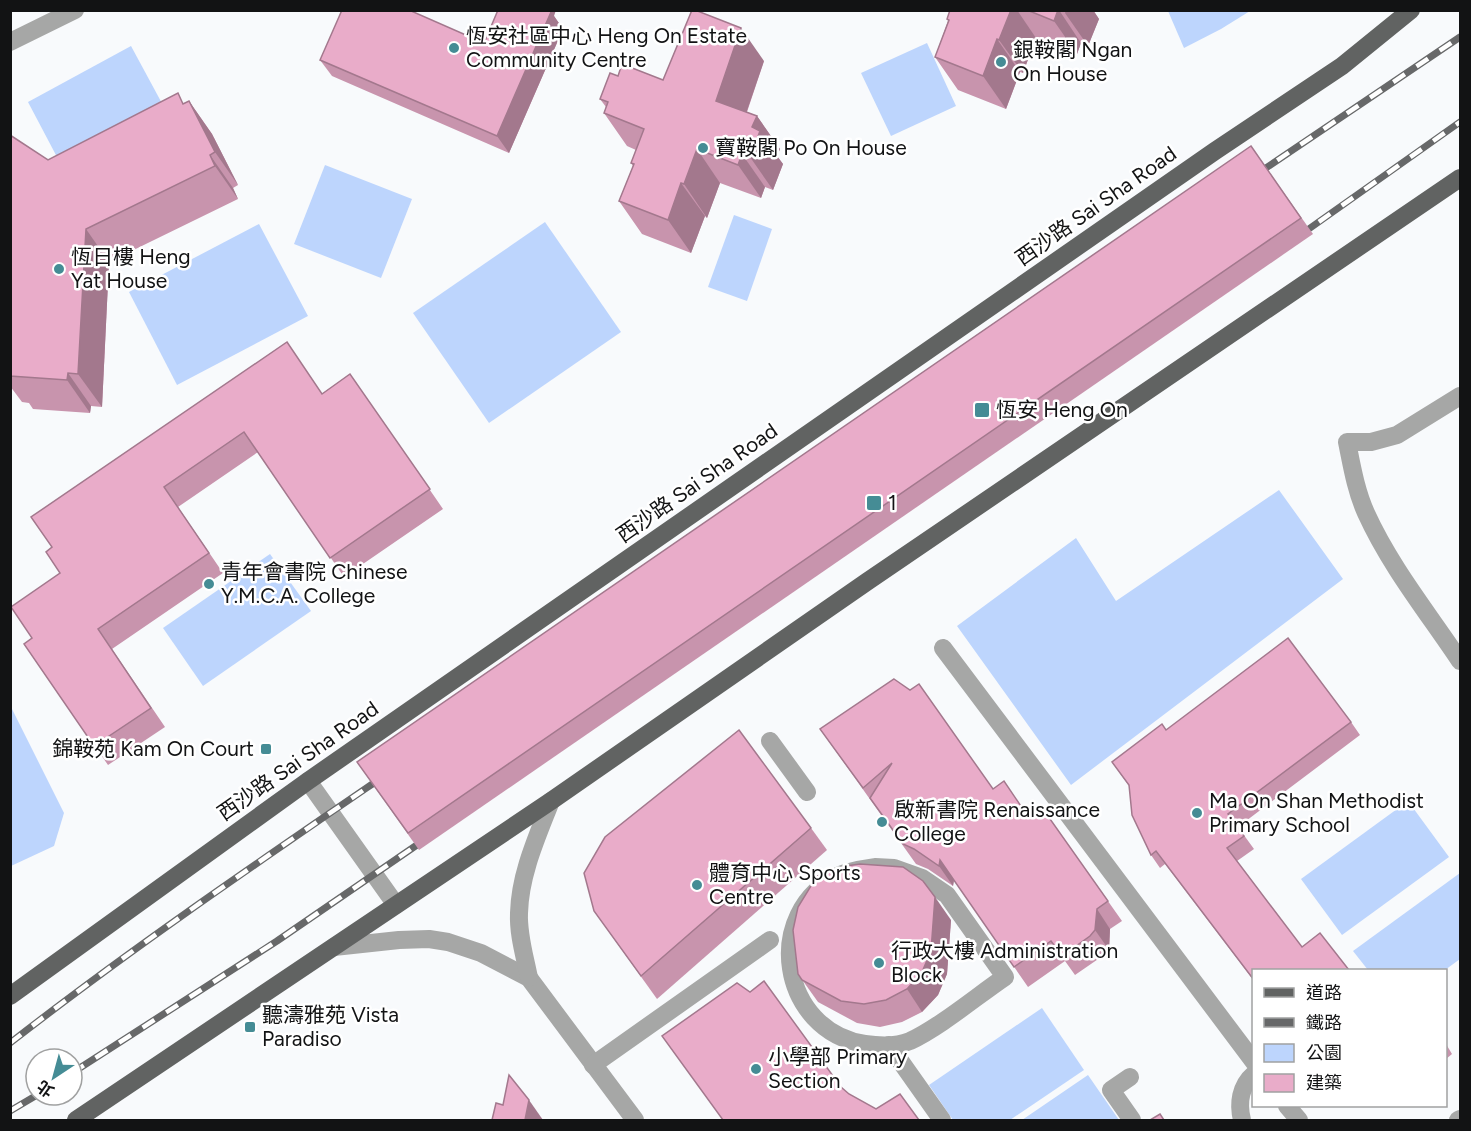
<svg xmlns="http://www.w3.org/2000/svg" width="1471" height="1131" font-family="Figtree,'Noto Sans TC',sans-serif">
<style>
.green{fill:#bdd5fd}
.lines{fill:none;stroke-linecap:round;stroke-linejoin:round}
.minor{stroke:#a6a7a6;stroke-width:18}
.major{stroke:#616362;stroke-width:18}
.rail-casing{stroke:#676869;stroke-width:7}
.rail{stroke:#fff;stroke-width:4.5;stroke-dasharray:14;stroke-linecap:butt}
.wall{fill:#c894ad}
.shaded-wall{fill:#a3788d}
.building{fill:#e9acc9;stroke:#a3788d;stroke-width:1.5}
.poi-dot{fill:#458c95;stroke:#fff;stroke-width:2}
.labels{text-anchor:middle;stroke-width:5;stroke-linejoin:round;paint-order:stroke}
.poi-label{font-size:21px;fill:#121314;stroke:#fff;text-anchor:start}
.street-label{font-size:21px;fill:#121314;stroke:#fff}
</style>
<rect width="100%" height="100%" fill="#f8fafc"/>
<!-- green -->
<g class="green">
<polygon points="1168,11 1250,11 1221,29 1184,48"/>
<polygon points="927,43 956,106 891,136 861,73"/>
<polygon points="131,46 171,120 67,176 28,102"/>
<polygon points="325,165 412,199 381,278 294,244"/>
<polygon points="734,215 772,229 747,301 708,287"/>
<polygon points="545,222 621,332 489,423 413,313"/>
<polygon points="259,224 308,316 177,385 129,292"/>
<polygon points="1279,490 1343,579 1071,785 957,626 1076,538 1116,601"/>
<polygon points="270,554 311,611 203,686 163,628"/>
<polygon points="10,705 64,813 54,846 11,866"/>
<polygon points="1408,801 1449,857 1342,935 1301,879"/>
<polygon points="1460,873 1460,959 1445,970 1368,970 1353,951"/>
<polygon points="1042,1008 1084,1070 1010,1120 953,1120 929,1085"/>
<polygon points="1088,1075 1119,1120 1022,1120"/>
</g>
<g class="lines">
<!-- minor -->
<g class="minor">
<polyline points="10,42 75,10"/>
<path d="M1460 396 1397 435 1371 442H1347C1352 467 1356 491 1366 513 1390 566 1428 613 1460 661"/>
<polyline points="943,648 1254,1062"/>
<polyline points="770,741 807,792"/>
<polyline points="308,781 396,905"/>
<path d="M875 867 894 868 922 878 947 895 1005 977C977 996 940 1027 910 1041 896 1047 880 1046 865 1044 780 1031 761 912 840 875 851 870 864 869 875 867Z"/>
<polyline points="334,947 399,940 429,939 448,942 481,953 529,978 635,1120"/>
<path d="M529 978C525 957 518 935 519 913 520 874 537 837 551 801"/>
<polyline points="889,1045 942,1120"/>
<polyline points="593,1065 770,940"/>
<polyline points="1130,1077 1111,1090 1132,1120"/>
<polyline points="1287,1106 1299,1120"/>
<path d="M1242 1120C1238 1104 1240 1086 1254 1074"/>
<polyline points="1458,1120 1460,1119"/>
</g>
<!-- major -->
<g class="major">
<polyline points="10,996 308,781 1215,151 1342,66 1411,10"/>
<polyline points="76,1120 551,801 868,581 1460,178"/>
</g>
<defs>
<g id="rail">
<polyline points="1254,176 1460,37"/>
<polyline points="1296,238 1460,122"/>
<path d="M10 1043C132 948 260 861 387 774"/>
<polyline points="72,1073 277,941 430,836"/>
<polyline points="10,1111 37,1095"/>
</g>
</defs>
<!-- rail casing -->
<use href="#rail" class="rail-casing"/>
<!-- rail -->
<use href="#rail" class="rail"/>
</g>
<!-- wall -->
<g class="wall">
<polygon points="950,10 1093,10 1099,19 1088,46 1081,43 1077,54 1036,38 1023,73 1020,72 1006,109 958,90 935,57 948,21 947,19"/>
<polygon points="414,13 484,43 554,16 563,29 509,153 332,76 320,60"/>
<polygon points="764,61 747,112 757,116 780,149 777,156 783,164 773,190 765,187 761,198 720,183 707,218 705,216 691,253 642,234 619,201 633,166 631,163 636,150 627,146 604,113 606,107 600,99 618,76 663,80"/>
<polygon points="189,101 212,134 238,185 233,188 238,199 109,262 102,407 91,406 90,413 33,409 29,403 22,402 10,386 10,135 48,160"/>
<polygon points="1251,146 1313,234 419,850 357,762"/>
<polygon points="350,374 443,509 344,577 258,452 178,507 223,573 112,649 165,727 108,765 24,644 32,638 60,573 52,547 31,517 323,393"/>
<polygon points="1351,722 1360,735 1238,827 1254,849 1237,861 1302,947 1349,970 1254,970 1254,981 1165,864 1160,868 1151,855 1129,786 1112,762 1166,730"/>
<polygon points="820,729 993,789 1029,818 1043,809 1122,921 1110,929 1109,950 1104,955 1075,975 1065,961 1028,987 954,880 953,886 928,869 916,864"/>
<polygon points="811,828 827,850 657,999 594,911"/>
<polygon points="951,920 947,974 938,995 922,1012 902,1022 880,1027 857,1023 818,1002 798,974"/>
<polygon points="1446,1044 1452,1054 1446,1059"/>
</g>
<!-- shaded-wall -->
<g class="shaded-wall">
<polygon points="542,10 556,10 554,16 563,29 509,153 497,136"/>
<polygon points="1011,10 1017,10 1036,38 1023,73 999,40"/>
<polygon points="1058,10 1059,10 1081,43 1077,54 1054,21"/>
<polygon points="1066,10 1093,10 1099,19 1088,46 1065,13"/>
<polygon points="741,28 764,61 739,134 716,101"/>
<polygon points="997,39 1020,72 1006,109 983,76"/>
<polygon points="189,101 212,134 238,185 215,152"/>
<polygon points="757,116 780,149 777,156 783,164 773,190 750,157 752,127"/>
<polygon points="697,149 720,183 707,218 684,184"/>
<polygon points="742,154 765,187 761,198 738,165"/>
<polygon points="210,155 233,188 238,199 215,166"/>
<polygon points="681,183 705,216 691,253 668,220"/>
<polygon points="86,229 109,262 102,407 78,374"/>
<polygon points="68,373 91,406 90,413 67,380"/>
<polygon points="940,860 954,880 953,886 939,866"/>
<polygon points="935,897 951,920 947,974 938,995 922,1012 907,989"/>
<polygon points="1097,909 1110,929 1109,950 1095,930"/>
<polygon points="529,1100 543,1120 525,1120"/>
</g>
<!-- building -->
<g class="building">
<polygon points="342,10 409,10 484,43 498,10 548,10 551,12 497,136 320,60"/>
<polygon points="692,10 695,10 741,28 716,101 757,116 752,127 760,131 750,157 742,154 738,165 697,149 684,184 681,183 668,220 619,201 634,164 631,163 644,129 604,113 608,102 600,99 610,73 618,76 622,64 663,80"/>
<polygon points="950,10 1011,10 999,40 997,39 983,76 935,57 949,20 947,19"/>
<polygon points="1027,10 1058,10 1054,21"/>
<polygon points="178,93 183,104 189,101 215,152 210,155 215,166 86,229 78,374 68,373 67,380 10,376 10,135 48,160"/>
<polygon points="1251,146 1301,218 408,833 357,762"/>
<polygon points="287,342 322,394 350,374 430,489 330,558 244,432 164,487 209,553 98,629 151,708 94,746 24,644 32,638 11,607 60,573 46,552 52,547 31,517"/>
<polygon points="1288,638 1351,722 1228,814 1244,836 1227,848 1302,947 1320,933 1349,970 1254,970 1254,980 1156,851 1151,855 1132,815 1129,785 1112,762 1162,724 1166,730"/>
<polygon points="894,679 910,690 919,684 993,789 1004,781 1029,818 1043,809 1108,901 1097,909 1095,930 1090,936 1062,956 1051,941 1014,967 940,860 939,866 914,849 903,844 870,798 892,763 863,788 820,729"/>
<polygon points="739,730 811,828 641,976 594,911 584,873 605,837"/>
<polygon points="860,864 903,867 923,881 935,897 931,951 922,972 907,989 886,1000 864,1004 841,1001 802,980 798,974 793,930 798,907 817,876 846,866"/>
<polygon points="764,981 841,1087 849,1094 876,1109 900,1094 919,1120 723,1120 662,1036 737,983 750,992"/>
<polygon points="509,1075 529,1100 525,1120 492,1120 496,1103 503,1105"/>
<polygon points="1160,1114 1164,1120 1150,1120"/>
</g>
<!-- markers -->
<g class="poi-dot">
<circle cx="454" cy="48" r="6"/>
<circle cx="1001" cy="62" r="6"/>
<circle cx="703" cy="148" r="6"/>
<circle cx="59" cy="269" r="6"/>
<rect x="974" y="402" width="16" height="16" rx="3"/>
<rect x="866" y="495" width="16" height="16" rx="3"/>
<circle cx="209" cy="584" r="6"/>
<rect x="260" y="743" width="12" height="12" rx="3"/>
<circle cx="1197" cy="813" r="6"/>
<circle cx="882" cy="822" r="6"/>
<circle cx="697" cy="885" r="6"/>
<circle cx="879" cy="963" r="6"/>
<rect x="244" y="1021" width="12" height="12" rx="3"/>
<circle cx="756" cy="1069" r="6"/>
</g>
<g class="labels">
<!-- poi labels -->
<g class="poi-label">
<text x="466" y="43">恆安社區中心 Heng On Estate<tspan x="466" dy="24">Community Centre</tspan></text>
<text x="1013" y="57">銀鞍閣 Ngan<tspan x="1013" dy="24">On House</tspan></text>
<text x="715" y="155">寶鞍閣 Po On House</text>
<text x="71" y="264">恆日樓 Heng<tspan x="71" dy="24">Yat House</tspan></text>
<text x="996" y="417">恆安 Heng On</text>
<text x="888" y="510">1</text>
<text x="221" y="579">青年會書院 Chinese<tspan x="221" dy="24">Y.M.C.A. College</tspan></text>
<text x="254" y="756" text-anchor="end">錦鞍苑 Kam On Court</text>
<text x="1209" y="808">Ma On Shan Methodist<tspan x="1209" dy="24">Primary School</tspan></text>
<text x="894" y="817">啟新書院 Renaissance<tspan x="894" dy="24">College</tspan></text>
<text x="709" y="880">體育中心 Sports<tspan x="709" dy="24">Centre</tspan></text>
<text x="891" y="958">行政大樓 Administration<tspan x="891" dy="24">Block</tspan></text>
<text x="262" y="1022">聽濤雅苑 Vista<tspan x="262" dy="24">Paradiso</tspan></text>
<text x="768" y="1064">小學部 Primary<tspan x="768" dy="24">Section</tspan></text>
</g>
<!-- street labels -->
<g class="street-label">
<text transform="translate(1096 206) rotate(-35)" y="7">西沙路 Sai Sha Road</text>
<text transform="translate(697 483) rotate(-35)" y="7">西沙路 Sai Sha Road</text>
<text transform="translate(298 761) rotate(-35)" y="7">西沙路 Sai Sha Road</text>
</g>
</g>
<!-- border -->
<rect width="1471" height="1131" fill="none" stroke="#121314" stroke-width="24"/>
<!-- legend -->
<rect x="1252" y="969" width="195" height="138" fill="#ffffff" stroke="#a0a1a1" stroke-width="1.5"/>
<rect x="1264" y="988" width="30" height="9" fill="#616362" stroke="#a0a1a1" stroke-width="1.5"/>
<text x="1306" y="999" font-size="18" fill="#121314">道路</text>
<rect x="1264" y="1018" width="30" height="9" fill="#676869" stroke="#a0a1a1" stroke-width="1.5"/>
<text x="1306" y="1029" font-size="18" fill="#121314">鐵路</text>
<rect x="1264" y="1044" width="30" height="18" fill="#bdd5fd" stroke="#a0a1a1" stroke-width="1.5"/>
<text x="1306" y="1059" font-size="18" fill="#121314">公園</text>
<rect x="1264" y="1074" width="30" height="18" fill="#e9acc9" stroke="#a0a1a1" stroke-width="1.5"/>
<text x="1306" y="1089" font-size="18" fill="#121314">建築</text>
<!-- north arrow -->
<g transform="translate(54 1077) rotate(216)"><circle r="28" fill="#ffffff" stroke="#a0a1a1" stroke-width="1.5"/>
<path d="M0-4.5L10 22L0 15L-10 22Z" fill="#458c95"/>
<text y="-9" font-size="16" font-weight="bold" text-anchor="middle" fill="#121314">北</text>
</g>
</svg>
